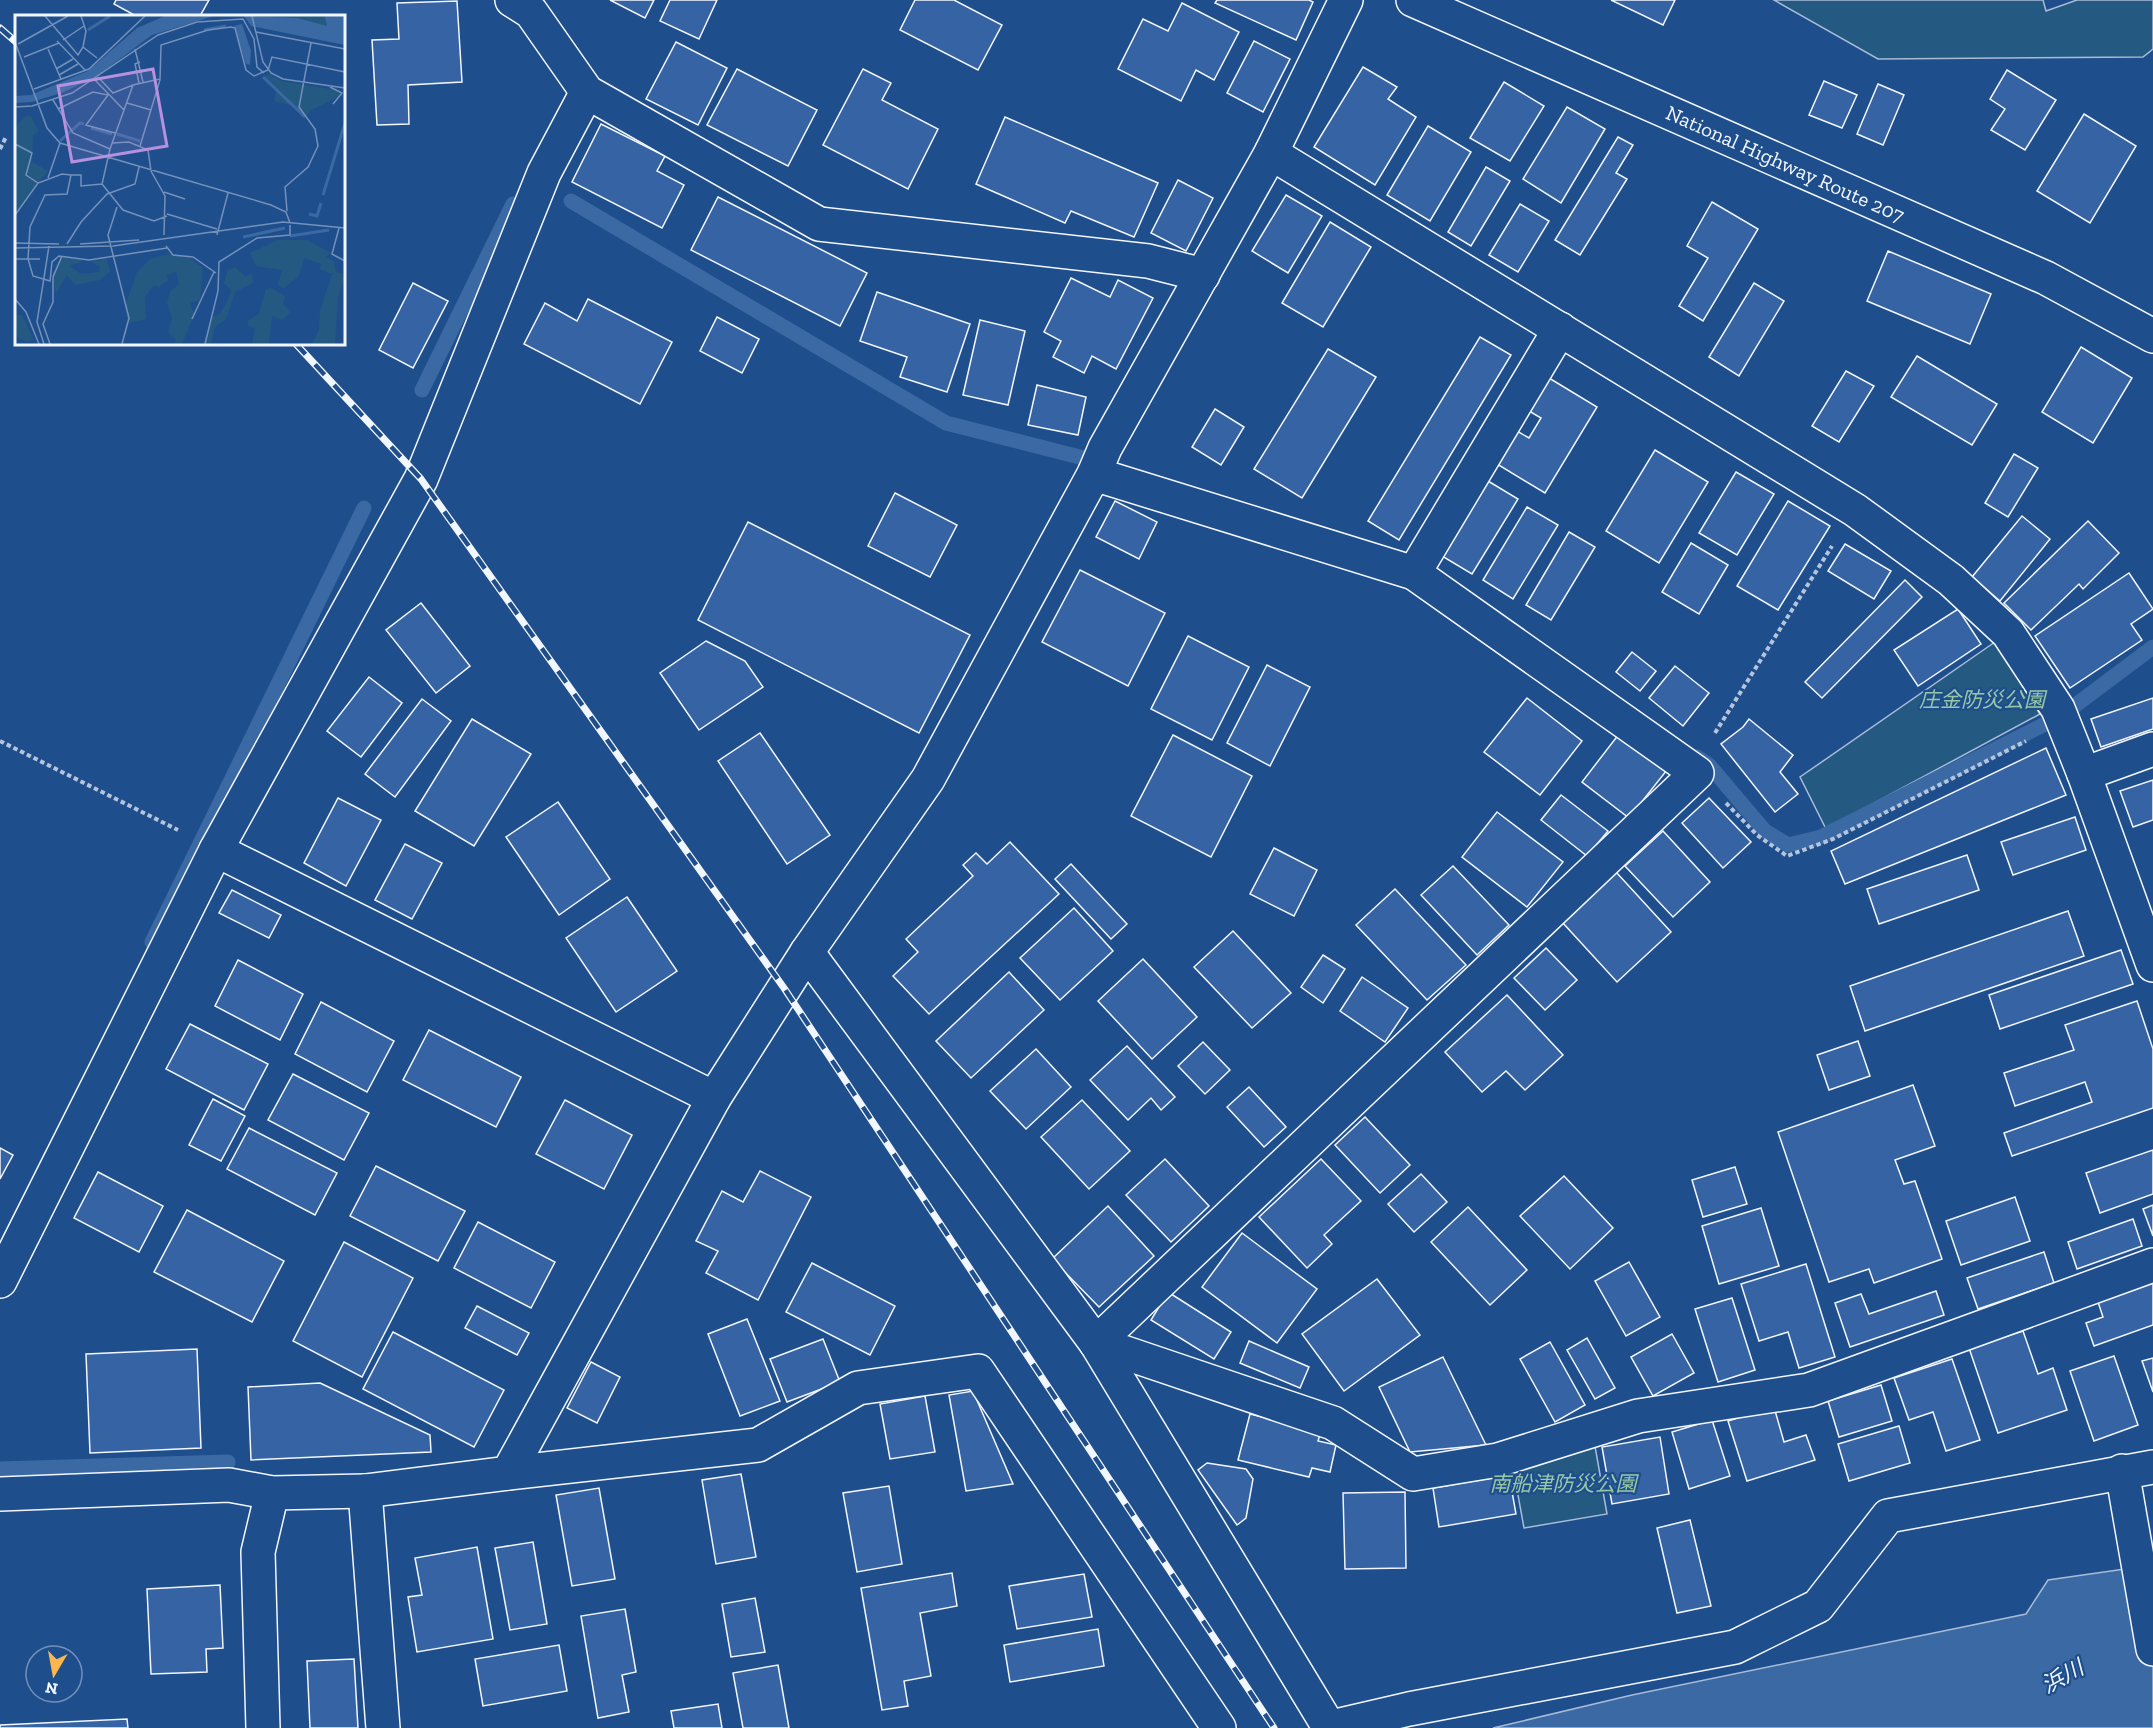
<svg xmlns="http://www.w3.org/2000/svg" width="2153" height="1728" font-family="'Zilla Slab','Noto Sans JP',serif">
<style>
.green{fill:#245a82;stroke:#a8bbd7;stroke-width:1.5}
.water{fill:#3b69a3;stroke:#a8bbd7;stroke-width:1.5}
.lines{fill:none;stroke-linecap:round;stroke-linejoin:round}
.stream{stroke:#3b69a3;stroke-width:15}
.building{fill:#3563a3;stroke:#f2f6ff;stroke-width:1.5}
.minor-casing{stroke:#f2f6ff;stroke-width:36}
.highway-casing{stroke:#f2f6ff;stroke-width:36}
.path{stroke:#b3c4dc;stroke-width:4;stroke-dasharray:4.5 3;stroke-linecap:butt}
.minor{stroke:#1f4e8c;stroke-width:33}
.highway{stroke:#1f4e8c;stroke-width:33}
.rail-casing{stroke:#f2f6ff;stroke-width:7}
.rail{stroke:#1f4e8c;stroke-width:4.5;stroke-dasharray:14;stroke-linecap:butt}
.labels{text-anchor:middle;stroke-width:4.5;stroke-linejoin:round;paint-order:stroke}
.street-label{font-size:21px;fill:#f2f6ff;stroke:#1f4e8c}
.park-label{font-size:21px;font-style:italic;fill:#97c8a6;stroke:#1f4e8c}
.water-label{font-size:22px;font-style:italic;fill:#f2f6ff;stroke:#1f4e8c}
.inset-river{fill:none;stroke:#3b69a3;stroke-width:3}
.inset-road{fill:none;stroke:#7391ba;stroke-width:1.5}
.view{fill:#b691df;fill-opacity:0.15;stroke:#b691df;stroke-width:3}
.inset-edge{fill:none;stroke:#f2f6ff;stroke-width:3}
</style>
<rect width="100%" height="100%" fill="#1f4e8c"/>
<!-- green -->
<g class="green">
<polygon points="1774,0 2043,0 2046,11 2077,0 2153,0 2153,49 2143,57 1878,59"/>
<polygon points="1995,642 2040,714 1826,829 1800,777"/>
<polygon points="1593,1435 1607,1514 1524,1528 1512,1462"/>
</g>
<!-- water -->
<polygon class="water" points="2153,1565 2153,1728 1493,1728 1632,1695 2026,1614 2048,1580"/>
<g class="lines">
<!-- stream -->
<g class="stream">
<polyline points="571,201 946,423 1103,463"/>
<polyline points="422,390 513,204"/>
<polyline points="1697,757 1709,765 1765,831 1788,845 1821,837 2061,716 2153,647"/>
<polyline points="152,942 364,508"/>
<polyline points="0,1469 228,1462"/>
</g>
</g>
<!-- building -->
<g class="building">
<polygon points="116,0 209,0 200,16 136,16 114,4"/>
<polygon points="610,0 654,0 645,18"/>
<polygon points="670,0 717,0 699,39 660,21"/>
<polygon points="915,0 954,0 1002,25 978,70 900,30"/>
<polygon points="1217,0 1309,0 1313,2 1296,40 1215,3"/>
<polygon points="1611,0 1675,0 1663,25"/>
<polygon points="457,1 462,82 408,85 409,124 377,125 372,40 399,39 397,3"/>
<polygon points="1182,3 1239,32 1214,80 1196,70 1181,101 1118,69 1143,19 1168,31"/>
<polygon points="1254,41 1290,59 1263,112 1227,93"/>
<polygon points="676,42 727,68 698,125 646,99"/>
<polygon points="1363,67 1397,87 1388,99 1416,117 1375,185 1314,147"/>
<polygon points="737,69 817,110 788,166 707,125"/>
<polygon points="863,69 891,83 882,100 938,129 908,189 823,145"/>
<polygon points="2007,70 2056,100 2025,150 1991,130 2005,109 1990,99"/>
<polygon points="1824,81 1857,95 1842,128 1809,115"/>
<polygon points="1504,82 1544,106 1510,161 1470,138"/>
<polygon points="1878,84 1904,95 1883,145 1857,134"/>
<polygon points="1567,107 1605,129 1561,203 1523,179"/>
<polygon points="2084,114 2136,146 2090,223 2037,191"/>
<polygon points="1005,117 1158,183 1134,237 1071,211 1065,223 976,184"/>
<polygon points="601,124 665,156 657,171 684,185 662,228 572,182"/>
<polygon points="1428,126 1471,152 1430,221 1387,195"/>
<polygon points="1618,137 1633,145 1616,173 1627,179 1580,255 1555,240"/>
<polygon points="1486,167 1510,181 1471,246 1448,232"/>
<polygon points="1178,180 1213,198 1186,251 1151,233"/>
<polygon points="1286,195 1322,216 1288,273 1252,251"/>
<polygon points="718,197 867,273 840,326 691,250"/>
<polygon points="1712,202 1758,229 1703,321 1679,306 1708,258 1687,246"/>
<polygon points="1520,204 1549,221 1518,272 1489,255"/>
<polygon points="1330,222 1371,247 1323,327 1282,303"/>
<polygon points="1888,251 1991,294 1970,344 1867,301"/>
<polygon points="1071,278 1110,297 1118,280 1153,298 1116,369 1092,356 1084,373 1053,357 1061,341 1044,332"/>
<polygon points="413,283 448,301 413,368 379,350"/>
<polygon points="1754,283 1784,301 1739,376 1709,357"/>
<polygon points="877,292 970,324 947,392 900,377 907,357 860,341"/>
<polygon points="588,299 672,342 640,404 524,344 545,303 577,321"/>
<polygon points="717,317 759,339 742,373 700,351"/>
<polygon points="980,320 1025,331 1008,405 963,395"/>
<polygon points="1480,337 1511,355 1399,540 1368,521"/>
<polygon points="2081,347 2132,378 2093,443 2042,412"/>
<polygon points="1328,349 1376,377 1302,498 1254,469"/>
<polygon points="1917,356 1997,404 1972,445 1891,397"/>
<polygon points="1846,371 1874,386 1839,442 1812,426"/>
<polygon points="1549,378 1597,407 1545,493 1497,464 1517,431 1529,438 1541,418 1529,411"/>
<polygon points="1037,385 1086,397 1078,435 1028,425"/>
<polygon points="1215,409 1244,427 1221,465 1192,447"/>
<polygon points="1655,450 1708,482 1659,563 1606,531"/>
<polygon points="2014,454 2038,468 2008,517 1985,503"/>
<polygon points="1736,472 1774,494 1737,555 1699,533"/>
<polygon points="1488,481 1518,499 1472,574 1442,556"/>
<polygon points="895,493 957,525 930,577 868,546"/>
<polygon points="1115,501 1157,522 1139,559 1096,537"/>
<polygon points="1788,501 1830,526 1778,610 1737,586"/>
<polygon points="1527,507 1558,525 1513,599 1483,580"/>
<polygon points="2022,516 2050,539 2000,601 1972,577"/>
<polygon points="2088,521 2119,553 2083,589 2079,584 2031,630 2004,603"/>
<polygon points="748,522 970,635 919,733 698,620"/>
<polygon points="1569,532 1595,547 1551,620 1526,605"/>
<polygon points="1691,543 1728,565 1699,614 1662,592"/>
<polygon points="1845,544 1891,571 1874,599 1828,571"/>
<polygon points="1080,570 1165,613 1128,686 1042,642"/>
<polygon points="2129,573 2153,609 2131,624 2142,640 2070,688 2035,636"/>
<polygon points="1905,580 1922,597 1822,698 1805,682"/>
<polygon points="421,603 470,666 436,693 386,630"/>
<polygon points="1958,609 1981,644 1918,686 1894,650"/>
<polygon points="1188,636 1249,667 1212,740 1151,709"/>
<polygon points="706,641 745,661 763,687 699,730 660,673"/>
<polygon points="1632,652 1656,671 1640,691 1616,672"/>
<polygon points="1267,665 1310,687 1270,766 1227,743"/>
<polygon points="1675,666 1709,693 1683,726 1649,698"/>
<polygon points="369,677 402,703 361,757 327,731"/>
<polygon points="1527,698 1582,741 1540,795 1484,752"/>
<polygon points="2153,698 2153,729 2101,747 2091,719"/>
<polygon points="422,699 451,721 395,797 365,774"/>
<polygon points="472,719 531,754 474,846 415,811"/>
<polygon points="1749,719 1793,755 1780,772 1798,794 1775,812 1721,744 1743,727"/>
<polygon points="760,733 830,835 787,864 718,761"/>
<polygon points="1619,734 1667,770 1629,818 1582,782"/>
<polygon points="1173,735 1252,776 1211,857 1131,816"/>
<polygon points="2046,748 2066,795 1845,884 1831,851"/>
<polygon points="2153,780 2153,820 2133,827 2120,791"/>
<polygon points="1561,795 1608,831 1587,856 1541,820"/>
<polygon points="338,798 381,820 346,886 304,863"/>
<polygon points="1709,798 1751,842 1723,868 1682,823"/>
<polygon points="558,802 610,879 559,915 506,837"/>
<polygon points="1497,812 1563,862 1527,907 1462,857"/>
<polygon points="2075,817 2086,850 2013,875 2001,842"/>
<polygon points="1663,831 1710,882 1673,917 1625,866"/>
<polygon points="1010,842 1059,894 929,1014 893,976 918,952 906,939 973,876 963,865 976,853 987,864"/>
<polygon points="405,844 442,863 412,919 375,900"/>
<polygon points="1274,848 1317,870 1294,916 1250,894"/>
<polygon points="1967,855 1979,890 1879,924 1867,889"/>
<polygon points="1071,864 1127,924 1111,939 1055,879"/>
<polygon points="1453,866 1509,925 1477,955 1421,895"/>
<polygon points="1616,872 1671,932 1617,982 1562,922"/>
<polygon points="1395,889 1466,965 1427,1000 1356,925"/>
<polygon points="232,890 281,915 269,938 219,913"/>
<polygon points="627,897 677,971 616,1012 566,938"/>
<polygon points="1074,908 1113,951 1060,1000 1020,958"/>
<polygon points="2068,911 2084,956 1865,1031 1850,986"/>
<polygon points="1233,931 1291,993 1252,1028 1194,967"/>
<polygon points="1546,948 1577,980 1545,1010 1514,978"/>
<polygon points="2121,950 2133,984 2000,1029 1989,995"/>
<polygon points="1323,955 1345,969 1323,1003 1301,987"/>
<polygon points="1143,959 1197,1017 1152,1059 1098,1001"/>
<polygon points="238,960 303,994 280,1040 215,1006"/>
<polygon points="1009,972 1044,1010 971,1078 936,1041"/>
<polygon points="1362,977 1408,1008 1385,1042 1340,1011"/>
<polygon points="1507,995 1563,1055 1525,1090 1506,1071 1482,1092 1445,1052"/>
<polygon points="2137,1001 2153,1049 2153,1108 2012,1156 2004,1133 2092,1102 2085,1082 2015,1106 2004,1073 2074,1050 2065,1025"/>
<polygon points="321,1002 394,1041 367,1092 295,1054"/>
<polygon points="190,1024 268,1064 244,1110 166,1069"/>
<polygon points="429,1030 521,1077 496,1127 403,1080"/>
<polygon points="1858,1041 1870,1076 1829,1090 1817,1055"/>
<polygon points="1203,1042 1230,1070 1205,1094 1178,1066"/>
<polygon points="1127,1046 1175,1097 1161,1110 1151,1098 1128,1120 1090,1080"/>
<polygon points="1036,1049 1071,1087 1026,1129 990,1091"/>
<polygon points="293,1074 369,1113 344,1160 268,1120"/>
<polygon points="1913,1085 1935,1146 1895,1160 1904,1184 1915,1181 1942,1259 1874,1283 1869,1269 1829,1282 1778,1132"/>
<polygon points="1249,1087 1286,1127 1264,1147 1227,1107"/>
<polygon points="213,1099 245,1116 221,1161 189,1145"/>
<polygon points="565,1100 632,1135 604,1189 536,1154"/>
<polygon points="1082,1100 1130,1151 1089,1189 1041,1137"/>
<polygon points="1365,1117 1410,1165 1380,1193 1335,1145"/>
<polygon points="249,1128 337,1173 315,1215 227,1169"/>
<polygon points="0,1148 13,1155 0,1179"/>
<polygon points="2153,1150 2153,1194 2100,1213 2086,1173"/>
<polygon points="1165,1159 1209,1206 1171,1242 1126,1195"/>
<polygon points="1321,1159 1361,1201 1324,1235 1332,1244 1307,1268 1259,1217"/>
<polygon points="376,1166 465,1211 438,1261 350,1216"/>
<polygon points="1735,1167 1747,1204 1703,1217 1692,1180"/>
<polygon points="760,1171 811,1197 758,1300 706,1273 718,1251 696,1241 722,1191 743,1202"/>
<polygon points="98,1172 163,1206 139,1252 74,1218"/>
<polygon points="1421,1174 1447,1202 1414,1232 1388,1204"/>
<polygon points="1564,1176 1613,1228 1570,1269 1520,1216"/>
<polygon points="2015,1197 2030,1241 1961,1265 1946,1221"/>
<polygon points="2153,1205 2153,1236 2143,1209"/>
<polygon points="1108,1206 1154,1256 1099,1307 1052,1259"/>
<polygon points="1468,1207 1527,1270 1490,1305 1431,1242"/>
<polygon points="1761,1208 1779,1266 1719,1284 1702,1226"/>
<polygon points="187,1210 284,1261 252,1322 154,1272"/>
<polygon points="2133,1219 2142,1246 2077,1269 2068,1242"/>
<polygon points="478,1222 555,1262 531,1308 454,1268"/>
<polygon points="1242,1233 1317,1289 1277,1343 1202,1287"/>
<polygon points="344,1242 413,1278 362,1377 293,1341"/>
<polygon points="2044,1252 2054,1283 1978,1309 1967,1278"/>
<polygon points="1629,1262 1660,1317 1626,1336 1595,1281"/>
<polygon points="812,1263 895,1306 870,1355 786,1312"/>
<polygon points="1806,1264 1835,1357 1799,1368 1788,1332 1759,1341 1741,1284"/>
<polygon points="2153,1277 2153,1325 2094,1346 2086,1323 2103,1317 2096,1296"/>
<polygon points="1377,1279 1420,1335 1344,1391 1302,1334"/>
<polygon points="1936,1291 1944,1315 1850,1347 1835,1303 1861,1294 1869,1314"/>
<polygon points="1168,1292 1231,1332 1214,1359 1151,1320"/>
<polygon points="1732,1298 1755,1370 1718,1382 1695,1309"/>
<polygon points="477,1306 529,1333 517,1355 465,1328"/>
<polygon points="747,1319 780,1401 740,1416 708,1334"/>
<polygon points="2023,1331 2038,1374 2053,1368 2067,1410 1998,1433 1969,1348"/>
<polygon points="393,1332 504,1390 474,1447 363,1389"/>
<polygon points="1672,1334 1694,1373 1653,1396 1631,1357"/>
<polygon points="1587,1338 1615,1388 1595,1399 1567,1350"/>
<polygon points="823,1339 840,1382 787,1402 770,1359"/>
<polygon points="1249,1341 1309,1367 1300,1388 1240,1363"/>
<polygon points="1550,1342 1585,1405 1555,1422 1520,1359"/>
<polygon points="197,1349 201,1448 90,1453 86,1354"/>
<polygon points="2114,1356 2138,1425 2094,1441 2070,1371"/>
<polygon points="1443,1357 1486,1445 1410,1452 1379,1387"/>
<polygon points="2153,1358 2153,1392 2142,1361"/>
<polygon points="1952,1359 1980,1440 1946,1451 1933,1412 1909,1420 1894,1378"/>
<polygon points="591,1362 620,1377 597,1423 567,1408"/>
<polygon points="320,1383 430,1435 431,1452 251,1460 248,1387"/>
<polygon points="1881,1385 1892,1421 1839,1437 1828,1401"/>
<polygon points="973,1391 1013,1484 966,1491 949,1395"/>
<polygon points="925,1396 935,1452 890,1459 880,1404"/>
<polygon points="1774,1407 1784,1442 1806,1435 1815,1460 1747,1481 1728,1421"/>
<polygon points="1250,1414 1321,1431 1318,1441 1336,1445 1330,1472 1312,1468 1309,1477 1238,1460"/>
<polygon points="1712,1420 1730,1476 1689,1489 1672,1432"/>
<polygon points="1899,1426 1910,1463 1849,1481 1838,1444"/>
<polygon points="1660,1437 1669,1494 1612,1504 1602,1447"/>
<polygon points="1207,1463 1246,1469 1253,1479 1246,1518 1237,1525 1198,1470"/>
<polygon points="741,1474 756,1557 716,1564 702,1480"/>
<polygon points="1509,1475 1516,1514 1439,1527 1433,1488"/>
<polygon points="889,1486 902,1564 857,1572 843,1493"/>
<polygon points="599,1488 615,1579 572,1586 556,1495"/>
<polygon points="1405,1492 1406,1568 1345,1569 1343,1493"/>
<polygon points="1690,1520 1711,1606 1677,1613 1657,1528"/>
<polygon points="533,1542 547,1624 510,1630 495,1548"/>
<polygon points="477,1547 493,1639 417,1652 408,1597 422,1595 415,1558"/>
<polygon points="952,1573 957,1606 920,1613 931,1676 904,1681 908,1706 882,1710 861,1588"/>
<polygon points="1084,1574 1092,1617 1017,1629 1009,1586"/>
<polygon points="220,1585 223,1648 206,1649 207,1672 151,1674 147,1589"/>
<polygon points="755,1598 765,1652 731,1657 722,1604"/>
<polygon points="625,1609 636,1672 622,1675 629,1712 598,1718 581,1616"/>
<polygon points="1098,1629 1104,1666 1010,1682 1004,1645"/>
<polygon points="559,1645 567,1691 483,1706 475,1659"/>
<polygon points="354,1659 358,1728 310,1728 307,1661"/>
<polygon points="778,1665 789,1728 743,1728 733,1673"/>
<polygon points="718,1704 722,1728 674,1728 671,1711"/>
<polygon points="127,1719 128,1728 0,1728 0,1725"/>
</g>
<g class="lines">
<defs>
<g id="minor">
<polyline points="512,0 531,12 587,92 819,224 1148,261 1203,275"/>
<polyline points="1271,153 1855,510 1951,580 2008,633 2058,709 2084,774 2153,965"/>
<polyline points="1094,474 1414,573 1697,773 1096,1343 1333,1423 1413,1474 1498,1460 1638,1416 1809,1390 2153,1265"/>
<polyline points="1414,573 1560,329"/>
<polyline points="2084,774 2153,749"/>
<polyline points="216,850 714,1098"/>
<polyline points="807,952 1096,1343 1329,1727"/>
<polyline points="0,1281 216,850 421,479 544,173 587,92"/>
<polyline points="2122,1471 2153,1649"/>
<polyline points="508,1473 758,1445 858,1388 978,1371 1219,1728"/>
<polyline points="365,1491 383,1728"/>
<polyline points="0,1494 229,1485 272,1493 365,1491 508,1473 714,1098 807,952 928,779 1094,474 1105,448 1271,153 1346,0"/>
<polyline points="263,1728 258,1552 272,1493"/>
<polyline points="1327,1728 1409,1709 1735,1647 1818,1606 1888,1516 2153,1467"/>
</g>
<polyline id="highway" points="1413,0 2046,278 2153,336"/>
</defs>
<!-- minor casing -->
<use href="#minor" class="minor-casing"/>
<!-- highway casing -->
<use href="#highway" class="highway-casing"/>
<!-- path -->
<g class="path">
<polyline points="0,149 6,137"/>
<polyline points="1715,733 1832,546"/>
<polyline points="0,741 178,830"/>
<polyline points="1726,803 1757,835 1787,856 1833,839 2026,741"/>
</g>
<!-- minor -->
<use href="#minor" class="minor"/>
<!-- highway -->
<use href="#highway" class="highway"/>
<defs>
<g id="rail">
<polyline points="0,28 16,42"/>
<polyline points="296,344 421,479 784,988 1274,1728"/>
</g>
</defs>
<!-- rail casing -->
<use href="#rail" class="rail-casing"/>
<!-- rail -->
<use href="#rail" class="rail"/>
</g>
<g class="labels">
<!-- street labels -->
<g class="street-label">
<text transform="translate(1785 164) rotate(24)" y="7">National Highway Route 207</text>
</g>
<!-- park labels -->
<g class="park-label">
<text x="1982" y="707">庄金防災公園</text>
<text x="1563" y="1491">南船津防災公園</text>
</g>
<!-- water labels -->
<g class="water-label">
<text transform="translate(2062 1676) rotate(-29)" y="8">浜川</text>
</g>
</g>
<!-- overview -->
<g transform="translate(15 15)">
<rect width="330" height="330" fill="#1f4e8c"/>
<path d="M229 1H315L330 30 236 11ZM254 59 266 66 327 76 319 84 296 95 290 104 279 91 259 86 262 73 248 62ZM11 101H16L24 116 18 120 17 147 33 156 0 198V112ZM263 225H292L316 238 311 242 319 246 321 257 327 258 329 264 323 282 320 329H297L304 315 305 296 317 259 304 254 307 249 289 243 284 261 269 273 263 270 267 255 241 251 235 238ZM154 239 174 243 188 253 185 285 175 288 179 300 167 329H159L161 325 153 317 157 303 152 288 155 277 164 269 161 257 152 260 153 265 144 272 139 270 130 282 131 304 113 308 110 292 122 257 135 244ZM45 242 69 245 55 251 66 259 84 257 85 252 75 246 92 244 95 257 85 265 60 270 52 260 41 278 37 260ZM220 252 231 262 237 259 238 268 220 277 211 304 200 312 196 329H190L197 302 205 299 213 285 216 275 209 268 213 255ZM256 273 270 281 268 289 275 297 267 305 257 301 254 329H237L240 314 232 310 234 305 244 299 251 274ZM0 300H7L19 325 11 327 2 322Z" fill="#245a82"/>
<path d="M150 1H199L137 20 82 61 49 77 17 87 0 88V81L16 80 73 56 122 13ZM229 1 282 3 312 11 310 1H330V30L236 11ZM227 9 236 36 235 50 231 49 219 11Z" fill="#3b69a3"/>
<path class="inset-river" d="M73 15 95 1M189 15 211 11M248 62 290 102M76 113 97 119M102 119 125 126M45 126 65 108 69 109M308 180 330 108M294 199 302 201 306 188M275 221 314 215M228 222 270 213"/>
<path class="inset-road" d="M30 1 63 40 68 32M66 1 71 16 68 32 82 43M237 1 248 47 256 58 268 64 330 73M241 17 330 34M48 25 69 11M42 26 70 55M0 27 32 113 45 128 256 190 271 197 275 208M3 29 53 1M33 34 46 64M120 34 128 67M9 42 44 28M41 54 58 44M44 60 63 49M83 62 98 78 118 70M145 64 118 70 95 134 87 169 108 195 139 206 152 201M80 65 109 95M124 68 120 49 125 47M315 72 327 78 318 89M19 74 74 54 130 1M38 85 58 118 95 134M112 88 136 95M0 92 17 91 57 78 143 20 182 7 228 4 239 24 242 52 249 58M43 94 78 77 93 80 71 110 100 118M97 128 114 127 133 135 136 156 150 181 149 220M0 129 17 138 11 160 23 168M125 131 145 65 146 30 193 15 216 12 220 13 231 55 239 61 253 55 257 42 330 57M33 163 45 128M87 169 66 171V160H56L52 179 30 180 15 212 13 244 18 261 35 266 37 247 44 241 74 245 152 233M149 177 170 184M102 192 93 220 114 303 107 329M272 196 270 172 293 152 303 131 300 114 284 92 296 28M152 199 202 214M0 200 23 168 47 159 56 160M324 213 317 239 330 246M202 220 213 178M0 228 44 229M52 229 66 207 92 179 120 169 124 152M65 229 124 225M151 231 158 240 178 242 201 258M0 233 98 231 268 207 330 213M0 244H25M0 284 11 297 24 329M177 304 199 257M29 329 22 307 34 231M35 329 28 309 38 287V262L47 241M190 329 203 276 204 247 242 223 275 220V210"/>
<path class="view" d="M138 54 152 131 57 147 43 71Z"/>
<rect width="330" height="330" class="inset-edge"/>
</g>
<!-- north arrow -->
<g transform="translate(54 1674) rotate(190)"><circle r="28" fill="#1f4e8c" stroke="#7391ba" stroke-width="1.5"/>
<path d="M0-4.5L10 22L0 15L-10 22Z" fill="#ffb74d"/>
<text y="-9" font-size="16" font-weight="bold" text-anchor="middle" fill="#f2f6ff">N</text>
</g>
</svg>
